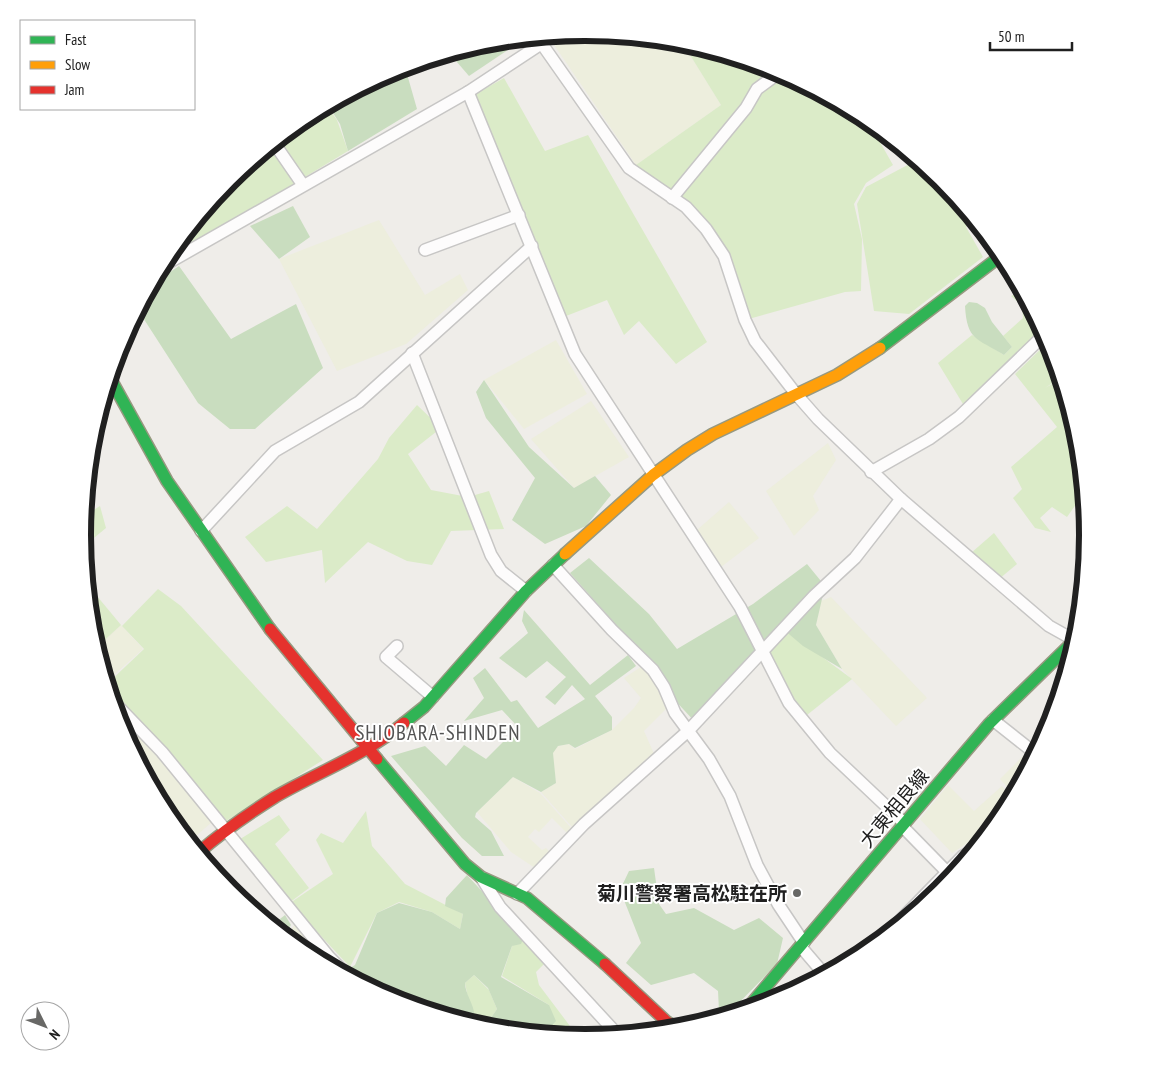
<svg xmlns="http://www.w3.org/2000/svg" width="1170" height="1071" font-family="'PT Sans Narrow','Noto Sans JP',sans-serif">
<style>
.farmland{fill:#edeedd}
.grass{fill:#dbebc8}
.forest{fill:#c9ddbf}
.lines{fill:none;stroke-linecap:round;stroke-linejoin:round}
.street-casing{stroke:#c7c6c5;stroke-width:14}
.fast-casing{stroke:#979980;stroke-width:14}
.slow-casing{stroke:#979980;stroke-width:14}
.jam-casing{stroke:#979980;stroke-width:14}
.street{stroke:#fdfcfc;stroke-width:11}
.fast{stroke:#30b455;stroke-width:11}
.slow{stroke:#ff9f0a;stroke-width:11}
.jam{stroke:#e5322d;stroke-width:11}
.poi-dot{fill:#686866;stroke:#fff;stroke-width:2}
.labels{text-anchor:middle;stroke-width:4;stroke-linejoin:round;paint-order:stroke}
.street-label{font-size:19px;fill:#202020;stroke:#fff}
.poi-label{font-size:19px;font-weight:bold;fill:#202020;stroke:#fff;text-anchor:end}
.quarter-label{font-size:21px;letter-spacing:1px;fill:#535353;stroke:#fff}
.rim{fill:none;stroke:#202020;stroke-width:6}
</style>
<rect width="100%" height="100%" fill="#efede9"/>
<!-- farmland -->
<g class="farmland">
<polygon points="585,33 682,42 721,105 636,165 548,36"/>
<polygon points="379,220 425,295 460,274 468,290 406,344 337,371 279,259"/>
<polygon points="556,340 587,394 524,429 484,380"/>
<polygon points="591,401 629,457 574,488 531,439"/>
<polygon points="828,443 836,460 813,496 819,510 794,536 766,491"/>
<polygon points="729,502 759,538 721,567 697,530"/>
<polygon points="831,597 927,698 896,726 842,669 816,625 821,601"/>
<polygon points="121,625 143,649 106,682 96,648"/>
<polygon points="644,665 668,707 644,731 655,756 573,828 541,792 556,783 552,753 558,746 569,744 575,749 612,730 634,708 641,698 624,678"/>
<polygon points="115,712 156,752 212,822 189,842 167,815 120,728"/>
<polygon points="1025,754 1033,760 1014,795 1000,779"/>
<polygon points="513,777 540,793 572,829 567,833 552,818 539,832 535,829 528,837 542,850 546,848 550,852 535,868 511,852 477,812"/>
<polygon points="948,785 974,811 1002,786 1012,798 983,823 988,830 952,853 920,819"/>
<polygon points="295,924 331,967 305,954 286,937"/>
</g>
<!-- grass -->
<g class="grass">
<polygon points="682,42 778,71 865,117 874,125 872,128 893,165 866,183 854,204 862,239 861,291 845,292 745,320 717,247 636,165 721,105"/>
<polygon points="504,78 545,151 588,135 707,342 676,364 639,321 624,335 607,300 561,318 474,95"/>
<polygon points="327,106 337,120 348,151 192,245 185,234 230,180 306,117"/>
<polygon points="917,160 941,180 974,221 966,227 983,257 909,314 874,311 857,204 866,187"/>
<polygon points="1022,291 1043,330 963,404 938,363 972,335 1004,355 1012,347 1003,336 1023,318 1022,306 1011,296"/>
<polygon points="1049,341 1060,378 1045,388 1061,379 1078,438 1085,501 1077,503 1067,517 1052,507 1040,518 1051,532 1035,528 1013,498 1022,489 1011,467 1057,427 1015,374"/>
<polygon points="417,405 441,428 408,454 431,490 468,497 489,491 504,529 451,531 432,565 407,561 368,542 325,583 322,550 266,562 245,537 287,506 317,529 378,459 389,438"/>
<polygon points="100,506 106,528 83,547 84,516"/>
<polygon points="994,533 1017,564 999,579 971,553"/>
<polygon points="87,584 121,625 96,648 92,633"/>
<polygon points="158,589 181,606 323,760 226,821 162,744 109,689 107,684 144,649 122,626"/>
<polygon points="783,628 852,679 802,719 762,650"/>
<polygon points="366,811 372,846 405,884 463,914 460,929 432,912 399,902 377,913 350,967 290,903 333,874 316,840 321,833 343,843"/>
<polygon points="279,815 290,830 275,844 309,888 289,903 237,841"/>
<polygon points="524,937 547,961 536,972 539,985 579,1038 544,1034 549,1005 502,976 512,946"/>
<polygon points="474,975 489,990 497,1009 484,1028 471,1024 473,1023 465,983"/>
</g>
<!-- forest -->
<g class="forest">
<polygon points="519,39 521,41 469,76 450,54 487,42"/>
<polygon points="434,58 407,74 417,109 348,151 340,124 328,105 393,71"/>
<polygon points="293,206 310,237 279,259 250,226"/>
<polygon points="179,266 231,339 296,304 323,368 255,429 230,429 198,403 138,310 151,285"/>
<path d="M969 302 977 303 985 308 992 322 1012 347 1004 355C977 338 967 341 965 306Z"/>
<polygon points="484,380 529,447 574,488 595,476 611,495 586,526 545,544 512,520 535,478 486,418 476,392"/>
<polygon points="589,558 649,614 677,649 753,604 807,564 825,586 816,625 842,669 803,646 783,629 696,723 671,696 640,652 570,573"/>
<polygon points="524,610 590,685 628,655 636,666 595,696 612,717 612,730 575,748 569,744 558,746 553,753 556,783 541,792 513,777 476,813 475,817 491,831 504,856 482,856 462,838 391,756 425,746 446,766 464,745 486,759 518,727 502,710 464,721 484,698 473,678 485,668 511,702 517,700 538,728 585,699 572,685 555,705 545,697 566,677 547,661 526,678 499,658 528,633 522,621"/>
<polygon points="654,868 659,904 666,914 694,908 734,930 759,918 783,938 777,964 727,1015 719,1011 718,991 694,973 651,985 626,963 641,943 620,890 629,871"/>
<path d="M467 875 524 937 521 944 512 946 501 977 549 1005 556 1021 544 1034 484 1028 497 1009 488 988 474 975 465 983C465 997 481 1012 471 1024L392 1000 371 989 350 968 355 965 377 913 399 903 432 912 460 929 463 914 445 906 446 898Z"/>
<polygon points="285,915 291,925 283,936 271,926"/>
</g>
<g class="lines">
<defs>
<g id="street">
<polyline points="537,37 629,168 686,207 706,229 724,256 745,320 755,341 796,394 818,419 901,499 1049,626 1074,640"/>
<polyline points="468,92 575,354 740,607 789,703 830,753 904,823"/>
<polyline points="274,143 303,185"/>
<polyline points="672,198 746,108 757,89 780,72"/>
<polyline points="425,250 519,215"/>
<polyline points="161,267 468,92 541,44"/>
<polyline points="412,353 491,555 501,571 526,591"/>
<polyline points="871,472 929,439 959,417 1045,334"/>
<polyline points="201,531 275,451 359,402 532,246"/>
<polyline points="553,565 612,630 653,670 664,687 675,713 709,759 730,796 757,865 778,904 804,943"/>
<polyline points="397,646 386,657 433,697"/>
<polyline points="112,700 162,752 329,957 350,978"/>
<polyline points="993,720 1036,754"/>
<polyline points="902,826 947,872"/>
<polyline points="481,877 500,907 618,1035"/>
<polyline points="517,894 584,824 688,731 814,596 855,558 901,499"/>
<polyline points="883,938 963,856 975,849"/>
<polyline points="801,947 825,975"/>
<polyline points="864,954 865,953"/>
</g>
<g id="fast">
<polyline points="880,348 1002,255"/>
<polyline points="110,378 167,481 270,629"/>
<polyline points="404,723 424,707 526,591 565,554"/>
<polyline points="377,759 465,864 481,877 527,898 605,964"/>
<polyline points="746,1010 989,724 1077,638"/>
</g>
<polyline id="slow" points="565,554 653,475 687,450 713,434 837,375 880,348"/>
<g id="jam">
<polyline points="270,629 377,759"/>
<path d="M198 853C222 832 248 814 275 797 318 772 365 755 404 723"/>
<polyline points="605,964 667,1022 678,1029"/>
</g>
</defs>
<!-- street casing -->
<use href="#street" class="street-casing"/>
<!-- fast casing -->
<use href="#fast" class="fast-casing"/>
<!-- slow casing -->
<use href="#slow" class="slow-casing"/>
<!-- jam casing -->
<use href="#jam" class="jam-casing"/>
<!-- street -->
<use href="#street" class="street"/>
<!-- fast -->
<use href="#fast" class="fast"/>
<!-- slow -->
<use href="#slow" class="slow"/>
<!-- jam -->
<use href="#jam" class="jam"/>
</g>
<!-- markers -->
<circle class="poi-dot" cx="797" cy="893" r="5"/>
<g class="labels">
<!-- street labels -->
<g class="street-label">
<text transform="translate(894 808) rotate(-50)" y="7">大東相良線</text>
</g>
<!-- poi labels -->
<g class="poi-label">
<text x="787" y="900">菊川警察署高松駐在所</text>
</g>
<!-- quarter labels -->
<g class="quarter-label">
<text x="438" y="740">SHIOBARA-SHINDEN</text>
</g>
</g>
<!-- crop -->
<path d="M0 0H1170V1071H0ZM91 535a494 494 0 1 1 988 0a494 494 0 1 1-988 0Z" fill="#fff" fill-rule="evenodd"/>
<path class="rim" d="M91 535a494 494 0 1 1 988 0a494 494 0 1 1-988 0Z"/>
<!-- legend -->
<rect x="20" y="20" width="175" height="90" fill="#ffffff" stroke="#a6a6a6"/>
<rect x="30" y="36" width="25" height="8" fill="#30b455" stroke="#a6a6a6"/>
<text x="65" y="45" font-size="15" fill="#202020">Fast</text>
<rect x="30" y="61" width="25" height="8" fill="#ff9f0a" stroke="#a6a6a6"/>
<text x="65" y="70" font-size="15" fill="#202020">Slow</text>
<rect x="30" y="86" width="25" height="8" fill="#e5322d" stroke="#a6a6a6"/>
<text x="65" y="95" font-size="15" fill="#202020">Jam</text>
<!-- north arrow -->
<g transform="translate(45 1026) rotate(132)"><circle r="24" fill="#ffffff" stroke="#a6a6a6"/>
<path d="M0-4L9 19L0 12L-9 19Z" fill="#686866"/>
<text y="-8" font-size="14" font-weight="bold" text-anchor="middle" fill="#202020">N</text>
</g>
<!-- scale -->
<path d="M990 42v8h82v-8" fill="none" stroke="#202020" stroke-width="2.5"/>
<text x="998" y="42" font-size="15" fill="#202020" stroke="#ffffff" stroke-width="4" paint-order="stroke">50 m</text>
</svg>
